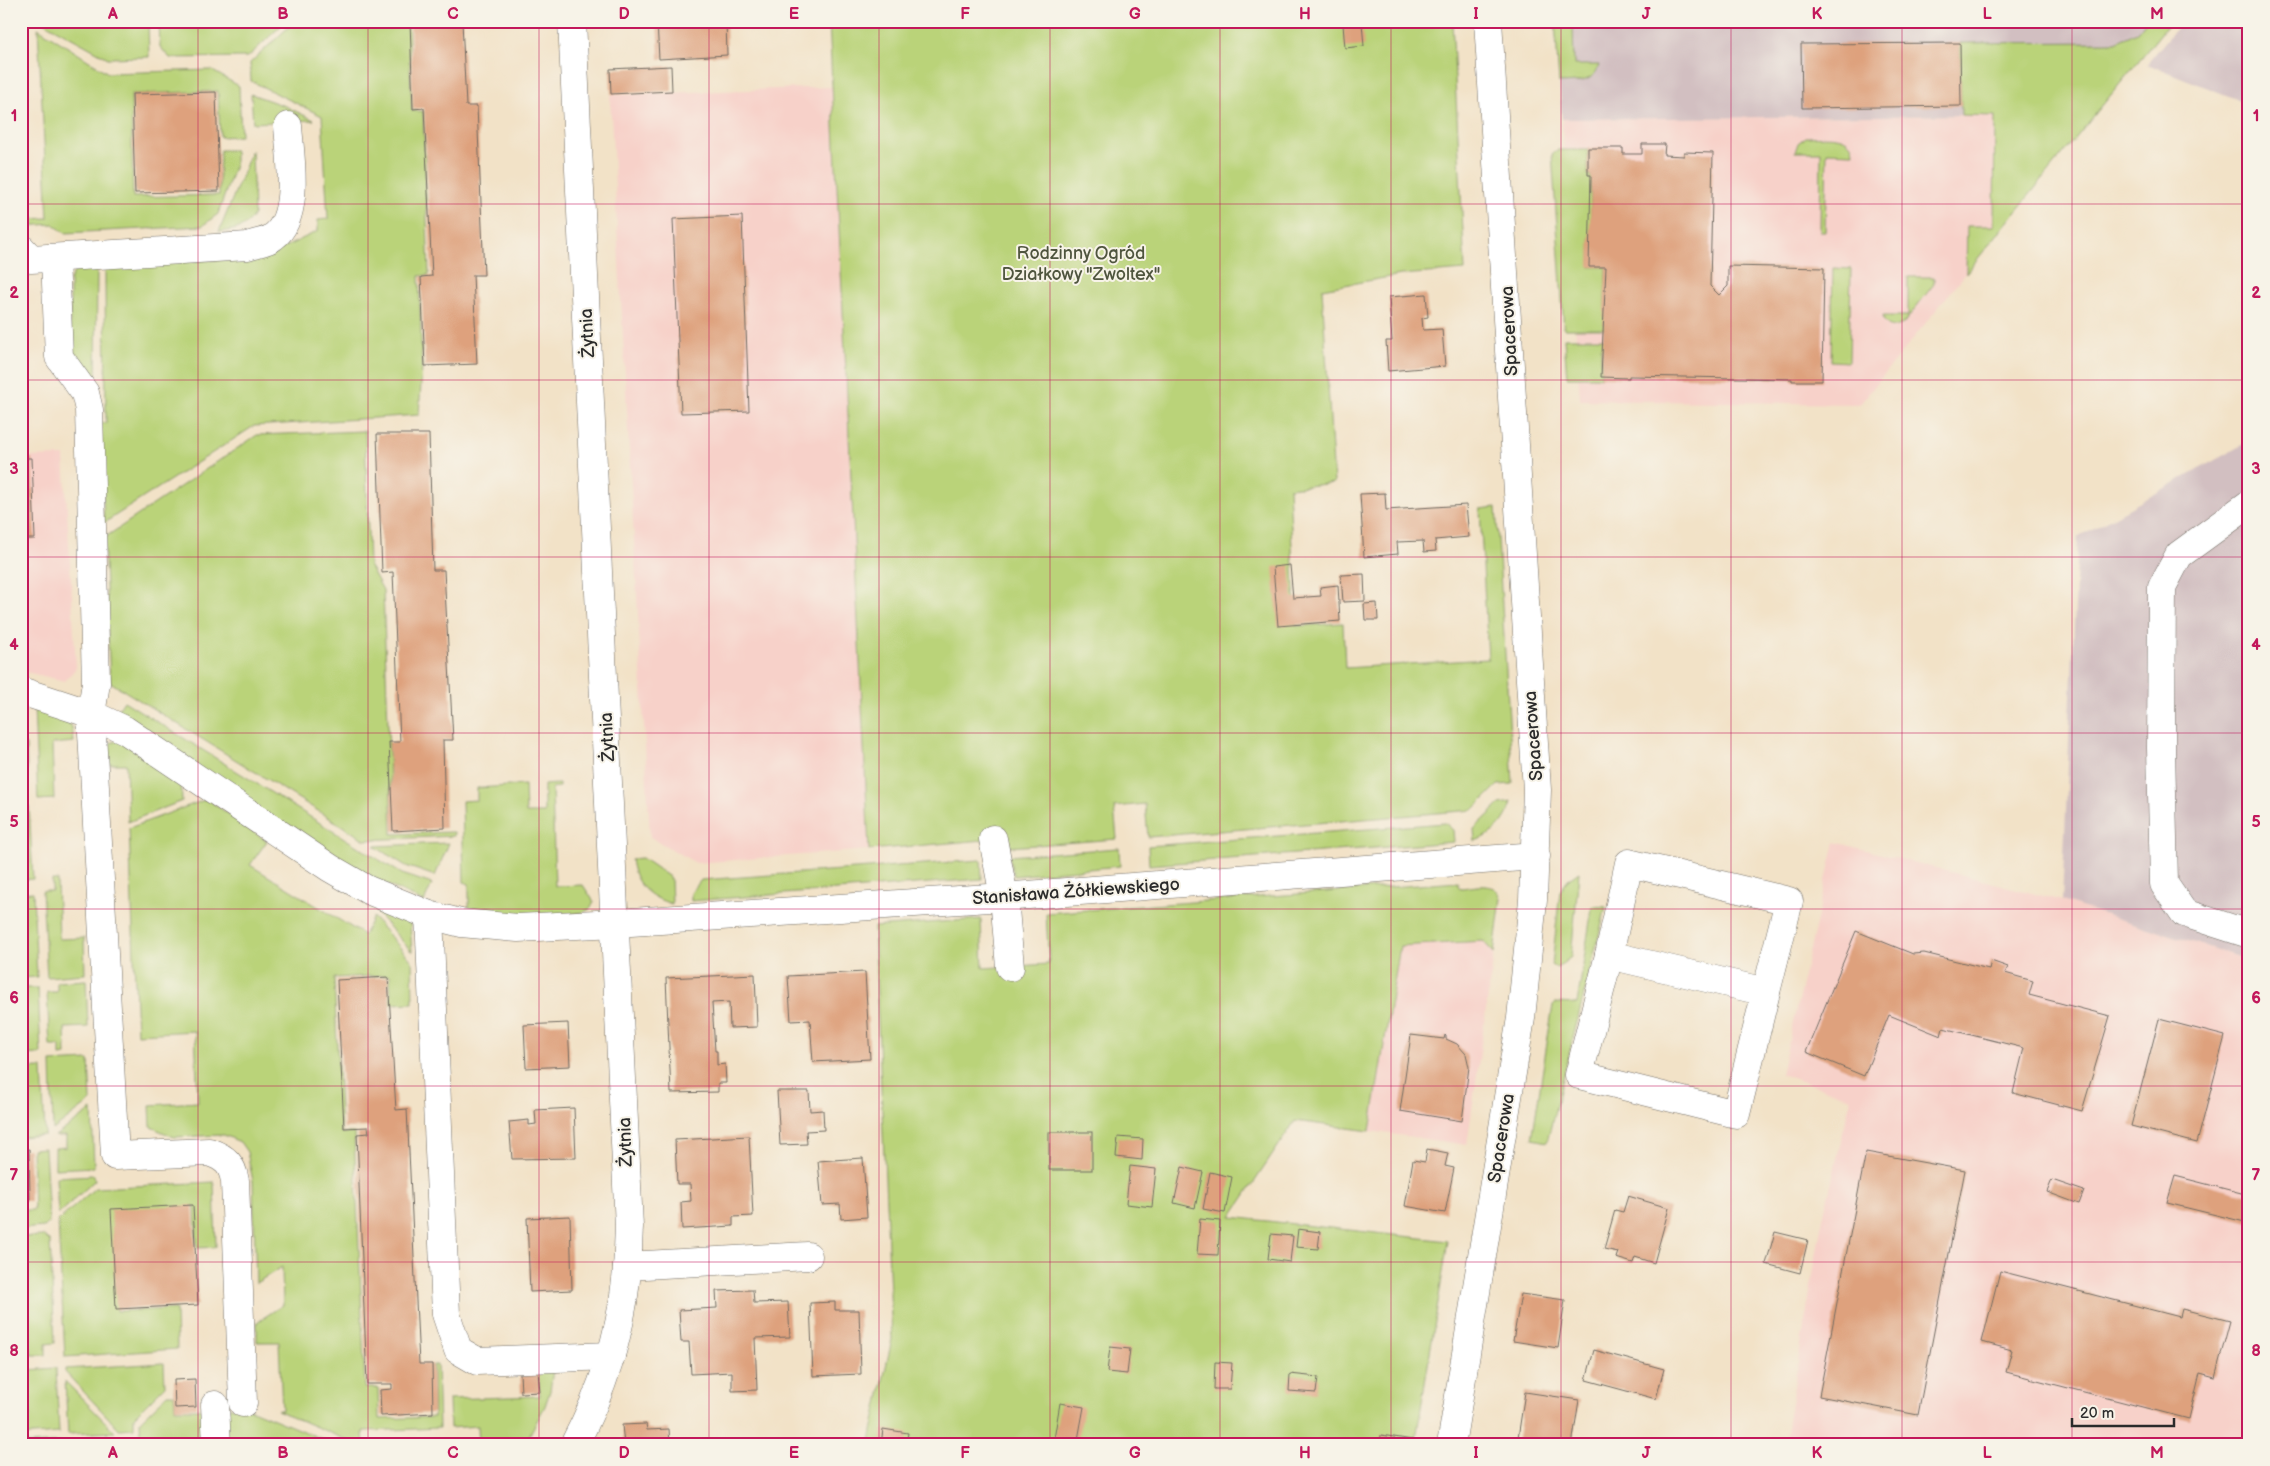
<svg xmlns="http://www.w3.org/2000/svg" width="2270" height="1466" font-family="'Balsamiq Sans',sans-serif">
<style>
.built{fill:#f7d1c9}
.industrial{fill:#d2bfc1}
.green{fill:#bad379;stroke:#727f52}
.building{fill:#dea17d}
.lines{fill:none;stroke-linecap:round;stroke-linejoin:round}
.minor-casing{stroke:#716b62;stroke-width:29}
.minor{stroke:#fff;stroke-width:28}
.grid{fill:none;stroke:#c2185b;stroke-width:1;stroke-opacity:0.55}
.labels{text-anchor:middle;stroke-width:4;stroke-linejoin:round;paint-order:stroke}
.park-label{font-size:18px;fill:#4f553e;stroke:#f7f3e8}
.street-label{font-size:18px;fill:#2b2b2b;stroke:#f7f3e8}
.neatline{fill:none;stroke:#c2185b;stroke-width:2}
.grid-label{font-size:16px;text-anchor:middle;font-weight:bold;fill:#c2185b}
</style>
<rect width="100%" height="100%" fill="#f7f3e8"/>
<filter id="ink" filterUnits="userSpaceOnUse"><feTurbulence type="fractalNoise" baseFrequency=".02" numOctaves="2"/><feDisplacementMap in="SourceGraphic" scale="10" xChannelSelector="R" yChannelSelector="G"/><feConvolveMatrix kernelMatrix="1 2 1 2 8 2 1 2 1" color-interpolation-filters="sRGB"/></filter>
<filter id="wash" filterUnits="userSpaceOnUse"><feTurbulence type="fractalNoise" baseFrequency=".0096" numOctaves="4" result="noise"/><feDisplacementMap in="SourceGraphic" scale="20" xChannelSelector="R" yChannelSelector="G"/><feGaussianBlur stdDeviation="1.12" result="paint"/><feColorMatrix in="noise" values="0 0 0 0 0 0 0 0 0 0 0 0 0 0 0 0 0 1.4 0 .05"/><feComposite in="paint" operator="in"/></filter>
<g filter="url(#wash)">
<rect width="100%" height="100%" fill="#f2e2c7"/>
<!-- built -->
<g class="built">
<polygon points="832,87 869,850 696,863 650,837 610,95"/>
<polygon points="2095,114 1860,404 1580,400 1562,119"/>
<polygon points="64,456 76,668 65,681 21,671 21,457"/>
<polygon points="1835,842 2062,901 2249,960 2249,1445 1784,1445 1821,1227 1851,1098 1781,1074"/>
<polygon points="1483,941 1494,953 1467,1145 1370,1131 1400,946"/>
</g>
<!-- industrial -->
<g class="industrial">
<polygon points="1555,21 2171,21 2095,114 1562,119"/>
<polygon points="2182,21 2249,21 2249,104 2147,64"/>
<polygon points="2249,441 2249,960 2062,901 2078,537"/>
</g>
<!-- green -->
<g class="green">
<polygon points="41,21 148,21 149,57 108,58"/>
<polygon points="159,21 286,21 248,57 170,58 160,47"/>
<polygon points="295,21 408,21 412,111 423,111 429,275 419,276 422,368 419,415 254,426 104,523 100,423 106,423 105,266 249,258 273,253 318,231 318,220 328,219 322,116 251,81 250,63"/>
<polygon points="829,21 1452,21 1465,270 1401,275 1322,289 1334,483 1289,488 1296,626 1343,623 1345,668 1488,659 1480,509 1496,507 1513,784 1498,785 1473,810 1148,837 1145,804 1114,807 1117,839 1009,847 1007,838 869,850"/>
<path d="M1555 21H1573L1574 65H1599C1594 84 1575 82 1559 83Z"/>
<polygon points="2146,21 2171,21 1966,273 1967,226 1994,226 1995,116 1961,115 1960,43 2116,42 2137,32"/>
<polygon points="38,28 108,73 211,70 239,86 241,136 220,137 218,91 131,94 133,197 219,195 220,150 235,150 235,165 218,214 202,226 65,233 53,224 24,226 28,219 48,218"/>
<polygon points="251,94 285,106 314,120 253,123"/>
<path d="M1806 137C1821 137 1852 131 1853 153L1827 152 1825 232H1820L1821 152H1795L1798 143Z"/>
<path d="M252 150 254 214C246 229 235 230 219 232Z"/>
<polygon points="1557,150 1588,150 1588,175 1591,175 1590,267 1606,267 1604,329 1564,329 1552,154"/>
<polygon points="83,267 97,267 96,387 74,353 70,341 70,280 74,272"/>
<polygon points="1833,268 1851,269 1849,362 1831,361"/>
<polygon points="1908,277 1934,277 1934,284 1903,324 1896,327 1889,326 1884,321 1883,316 1908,316"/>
<polygon points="1564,338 1604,338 1604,347 1601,347 1601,377 1567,377"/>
<polygon points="365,431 369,565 383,590 392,834 454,832 454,836 365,840 110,682 104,538 257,435"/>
<polygon points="124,701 402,874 432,884 424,902 349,867 121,717 118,710"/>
<polygon points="34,707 66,719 72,727 74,742 52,744 54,799 38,800"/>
<polygon points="120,741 181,781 182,801 128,822 126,764 102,764 104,747 112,742"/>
<polygon points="21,742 26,745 28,791 21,792"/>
<polygon points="559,784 559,787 552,788 555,886 583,885 594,902 590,909 581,913 513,918 469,913 469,884 464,882 462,801 477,800 477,788 525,785 526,813 544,813 544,785"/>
<polygon points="207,799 267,841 250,865 364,935 373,917 412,961 413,1003 391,1004 390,975 334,978 341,1133 354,1133 365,1388 378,1388 379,1419 434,1417 433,1365 437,1365 439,1428 363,1431 364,1445 358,1445 277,1410 282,1410 279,1342 257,1342 257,1322 283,1305 282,1267 256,1283 253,1181 247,1152 240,1142 224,1135 174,1137 151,1127 150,1105 198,1102 195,1031 137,1034 129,828"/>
<path d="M1512 802C1506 822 1495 834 1475 841L1474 829 1500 804Z"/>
<polygon points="29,805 33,879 21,880 21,806"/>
<polygon points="1445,823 1453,830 1454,842 1149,865 1148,846"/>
<polygon points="449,843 435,876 406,866 374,846"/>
<polygon points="1119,848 1120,866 1014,876 1009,856"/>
<path d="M642 858 671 878 672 904C648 897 634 884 631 859Z"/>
<polygon points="981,860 982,879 691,901 691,893 701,880"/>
<polygon points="1579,872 1571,957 1557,968 1552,965 1560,891 1569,879"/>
<polygon points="52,880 57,880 59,939 84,938 85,974 47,977 42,891 52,891"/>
<path d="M1458 882V886L1461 888C1475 887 1496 880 1501 898L1494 953 1483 941 1400 946 1370 1131 1295 1121 1231 1217 1448 1241 1415 1445H869L892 1339 874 927 981 919 983 968 1049 964 1046 913Z"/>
<polygon points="33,892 37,977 21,978 21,893"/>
<polygon points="1594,906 1606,907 1547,1142 1532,1139 1553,1005 1555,1003 1577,1004 1592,908"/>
<polygon points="378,909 410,922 412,952 376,912"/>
<polygon points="86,980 88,1027 65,1028 66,1055 60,1056 60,1046 50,1046 47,992 57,992 57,982"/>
<polygon points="21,988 38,988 41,1054 21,1055"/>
<polygon points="89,1060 91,1101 53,1130 51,1062"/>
<polygon points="42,1068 45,1135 21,1137 21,1069"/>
<polygon points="92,1110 94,1167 55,1169 55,1148 66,1147 66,1136 55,1136"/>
<polygon points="45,1148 49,1222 44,1227 21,1229 21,1210 34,1210 32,1149"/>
<polygon points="94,1175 95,1180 58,1215 56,1177"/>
<polygon points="214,1182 216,1247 197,1248 195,1206 113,1210 117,1311 176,1309 177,1349 65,1357 58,1221 95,1188"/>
<polygon points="43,1236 50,1241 55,1343 46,1344 46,1355 31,1355 29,1315 21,1298 21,1237"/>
<polygon points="164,1363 165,1386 134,1417 134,1428 119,1429 65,1372 65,1369"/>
<polygon points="56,1368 59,1433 21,1436 21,1431 30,1416 28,1370"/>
<polygon points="538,1370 553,1370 550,1391 545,1406 524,1445 479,1445 478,1426 450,1428 449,1399 540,1396"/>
<polygon points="65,1381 115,1432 68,1434"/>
<polygon points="168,1394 174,1394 175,1409 207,1409 209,1445 141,1445 140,1421"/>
<polygon points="245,1407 337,1445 225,1445 223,1408"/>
<polygon points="120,1440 126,1445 21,1445 21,1444"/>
</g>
<g id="blocks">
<!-- building -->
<g class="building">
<polygon points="410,21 462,21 466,106 477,106 484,275 473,275 477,364 425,366 421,277 432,276 424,108 413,109"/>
<polygon points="657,21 726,21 727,55 659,59"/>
<polygon points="1713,21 1775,21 1775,23 1713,24"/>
<polygon points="1362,23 1364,46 1345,48 1343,25"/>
<polygon points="1960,43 1961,106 1802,108 1801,44"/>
<polygon points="671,66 672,91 611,94 610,69"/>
<polygon points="216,92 219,191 135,193 132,94"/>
<polygon points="1642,144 1665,144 1664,155 1684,156 1684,152 1713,153 1710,286 1719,295 1728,286 1728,266 1824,268 1822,381 1792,381 1792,379 1629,376 1629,378 1601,377 1606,267 1589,267 1591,175 1588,175 1588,148 1623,148 1623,154 1642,154"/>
<polygon points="742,216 749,411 681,413 673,219"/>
<polygon points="1426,294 1428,317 1422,318 1423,330 1442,329 1445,366 1388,371 1386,341 1392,341 1389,297"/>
<polygon points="377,434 429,434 433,570 444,570 453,740 443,740 445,828 393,831 389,742 400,742 393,572 382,573"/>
<polygon points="21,458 32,458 35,539 21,539"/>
<polygon points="1385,493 1386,510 1466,505 1469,537 1435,540 1436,551 1424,552 1423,541 1397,542 1398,554 1364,557 1360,494"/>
<polygon points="1290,565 1293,598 1321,596 1320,587 1338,585 1340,621 1278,626 1273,567"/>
<polygon points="1364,574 1365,601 1343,602 1341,575"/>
<polygon points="1377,603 1378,620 1365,620 1364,604"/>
<polygon points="1856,931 1913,954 1924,953 1989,969 1991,961 2008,967 2005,973 2033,981 2029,995 2110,1016 2082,1111 2013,1093 2024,1048 1943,1028 1941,1036 1889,1015 1864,1076 1806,1052"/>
<polygon points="865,972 870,1059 813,1062 810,1020 791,1021 788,976"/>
<polygon points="755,974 757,1027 730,1028 729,1002 712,1003 715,1051 717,1051 717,1065 725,1064 726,1083 718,1083 718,1092 671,1093 666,978"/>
<polygon points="388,977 396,1110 407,1109 419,1364 432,1364 433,1413 381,1416 380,1390 392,1389 392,1384 367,1384 357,1134 369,1133 368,1127 344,1128 337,980"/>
<polygon points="2159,1019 2225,1036 2197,1143 2131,1126"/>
<polygon points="568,1023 570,1066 526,1068 524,1025"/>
<polygon points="1411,1035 1444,1039 1445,1035 1446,1036 1446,1039 1457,1044 1466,1054 1469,1067 1462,1121 1400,1111"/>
<polygon points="777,1091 809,1091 810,1111 823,1110 824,1130 806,1131 807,1144 780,1145"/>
<polygon points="574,1108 576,1158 512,1159 509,1122 529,1120 529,1125 536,1124 535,1110"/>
<rect x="1049" y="1132" width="43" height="38"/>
<polygon points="749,1136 753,1216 733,1217 733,1226 682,1229 681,1202 691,1201 690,1184 677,1184 675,1140"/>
<polygon points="1118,1137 1143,1139 1142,1160 1116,1157"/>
<polygon points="29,1149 30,1201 21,1201 21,1150"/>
<polygon points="1427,1149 1448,1153 1445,1166 1454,1168 1445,1213 1405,1206 1413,1160 1425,1162"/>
<polygon points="1866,1152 1965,1170 1918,1415 1819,1396"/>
<polygon points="863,1158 867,1217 841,1219 840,1204 822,1205 818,1161"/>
<polygon points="1130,1166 1156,1169 1152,1207 1126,1204"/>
<polygon points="1182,1167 1203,1172 1195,1208 1174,1203"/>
<polygon points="1210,1172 1232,1177 1225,1213 1203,1209"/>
<polygon points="2175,1176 2249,1195 2249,1223 2167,1203"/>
<polygon points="2052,1180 2084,1191 2079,1204 2047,1192"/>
<polygon points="1628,1196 1669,1208 1654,1263 1635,1257 1633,1263 1616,1258 1618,1252 1604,1249 1615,1210 1623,1212"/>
<polygon points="193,1205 198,1305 116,1309 111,1209"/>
<polygon points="570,1216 572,1290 530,1292 527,1218"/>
<polygon points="1200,1219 1220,1221 1218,1255 1197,1254"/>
<polygon points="1298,1229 1320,1232 1318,1249 1296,1247"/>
<polygon points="1775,1232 1808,1240 1800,1273 1766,1264"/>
<polygon points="1271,1234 1293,1236 1290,1262 1268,1259"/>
<polygon points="2000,1271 2180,1317 2182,1309 2230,1321 2215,1377 2200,1373 2189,1419 2006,1372 2012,1350 1982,1342"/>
<polygon points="753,1290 754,1303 788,1302 790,1337 755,1338 757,1390 732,1391 732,1372 691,1374 689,1342 681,1342 679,1310 717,1308 716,1291"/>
<polygon points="1521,1294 1565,1300 1558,1348 1513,1341"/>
<polygon points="835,1302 835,1310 859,1310 861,1374 813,1376 810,1303"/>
<polygon points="1110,1347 1130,1349 1127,1374 1107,1372"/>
<polygon points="1594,1350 1664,1369 1656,1399 1586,1380"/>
<polygon points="1215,1362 1232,1363 1230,1389 1214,1389"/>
<polygon points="538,1372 540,1392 521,1393 520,1373"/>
<polygon points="1290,1374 1318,1377 1316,1393 1289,1391"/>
<polygon points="195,1379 196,1407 175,1408 174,1380"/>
<polygon points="1525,1392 1579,1400 1572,1445 1517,1444"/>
<polygon points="1060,1403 1084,1407 1077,1445 1053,1445"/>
<polygon points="646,1424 647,1430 669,1429 670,1445 624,1445 622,1425"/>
<polygon points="883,1429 908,1433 906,1445 881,1445"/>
<polygon points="1381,1435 1413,1440 1412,1445 1380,1445"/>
</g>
</g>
</g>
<g filter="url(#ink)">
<use href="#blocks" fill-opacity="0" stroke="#716b62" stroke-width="1"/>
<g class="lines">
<defs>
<g id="minor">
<path d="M572 21 629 1227C628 1244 628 1263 626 1280 620 1337 601 1394 574 1445"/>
<path d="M21 248 31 259 248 246C255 243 267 242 273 237 301 217 290 156 288 126"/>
<path d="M55 258 59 357 85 393 89 410 96 683 91 714 115 1156 209 1152C226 1158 232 1164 235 1181L243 1403"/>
<polyline points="2249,504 2179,555 2162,587 2161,748 2164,884 2184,913 2249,934"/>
<polyline points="21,691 91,714 125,730 330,868 368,890 429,915 461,923 518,928 616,923 989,898 1536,856"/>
<polyline points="993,839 1004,897 1010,967"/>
<polygon points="1629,863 1789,901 1766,992 1609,955"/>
<polyline points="429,915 446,1314 458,1350 477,1361 611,1356"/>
<polyline points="1609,955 1579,1075 1736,1114 1766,992"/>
<polyline points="627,1266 808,1256"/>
<polyline points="215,1405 217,1445"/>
<polyline points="1451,1445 1521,1018 1533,900 1537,790 1488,21"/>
</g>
</defs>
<!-- minor casing -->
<use href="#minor" class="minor-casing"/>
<!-- minor -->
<use href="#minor" class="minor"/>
</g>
</g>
<!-- grid -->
<path class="grid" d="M198 21V1445M368 21V1445M539 21V1445M709 21V1445M879 21V1445M1050 21V1445M1220 21V1445M1391 21V1445M1561 21V1445M1731 21V1445M1902 21V1445M2072 21V1445M21 204H2249M21 380H2249M21 557H2249M21 733H2249M21 909H2249M21 1086H2249M21 1262H2249"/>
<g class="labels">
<!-- park labels -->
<g class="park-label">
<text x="1081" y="259">Rodzinny Ogród<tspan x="1081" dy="21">Działkowy "Zwoltex"</tspan></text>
</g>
<!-- street labels -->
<g class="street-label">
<text transform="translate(1509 331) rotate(-93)" y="6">Spacerowa</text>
<text transform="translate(587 333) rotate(-93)" y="6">Żytnia</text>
<text transform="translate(1533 736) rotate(-94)" y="6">Spacerowa</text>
<text transform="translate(607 737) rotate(-93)" y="6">Żytnia</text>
<text transform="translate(1076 891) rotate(-4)" y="6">Stanisława Żółkiewskiego</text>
<text transform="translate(1501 1138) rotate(-81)" y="6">Spacerowa</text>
<text transform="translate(625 1142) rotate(-92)" y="6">Żytnia</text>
</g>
</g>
<!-- margin -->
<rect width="2270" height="1466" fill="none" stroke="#f7f3e8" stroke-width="55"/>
<!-- scale -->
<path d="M2072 1418v8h102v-8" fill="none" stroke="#2b2b2b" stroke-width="2.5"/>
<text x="2080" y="1418" font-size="15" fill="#2b2b2b" stroke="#f7f3e8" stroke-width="4" paint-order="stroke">20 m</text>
<rect x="28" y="28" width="2214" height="1410" class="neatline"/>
<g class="grid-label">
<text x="113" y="19">A</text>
<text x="283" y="19">B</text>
<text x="453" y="19">C</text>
<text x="624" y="19">D</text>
<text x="794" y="19">E</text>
<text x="965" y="19">F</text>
<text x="1135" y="19">G</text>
<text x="1305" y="19">H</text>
<text x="1476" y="19">I</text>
<text x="1646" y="19">J</text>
<text x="1817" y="19">K</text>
<text x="1987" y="19">L</text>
<text x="2157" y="19">M</text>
<text x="14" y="121">1</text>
<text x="2256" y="121">1</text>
<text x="14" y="298">2</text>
<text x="2256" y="298">2</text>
<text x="14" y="474">3</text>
<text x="2256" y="474">3</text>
<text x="14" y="650">4</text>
<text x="2256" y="650">4</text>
<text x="14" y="827">5</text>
<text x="2256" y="827">5</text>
<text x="14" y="1003">6</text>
<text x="2256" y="1003">6</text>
<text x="14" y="1180">7</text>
<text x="2256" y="1180">7</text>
<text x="14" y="1356">8</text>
<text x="2256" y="1356">8</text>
<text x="113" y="1458">A</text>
<text x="283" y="1458">B</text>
<text x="453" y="1458">C</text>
<text x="624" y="1458">D</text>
<text x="794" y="1458">E</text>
<text x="965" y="1458">F</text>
<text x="1135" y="1458">G</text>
<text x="1305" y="1458">H</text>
<text x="1476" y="1458">I</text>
<text x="1646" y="1458">J</text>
<text x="1817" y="1458">K</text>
<text x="1987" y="1458">L</text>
<text x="2157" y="1458">M</text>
</g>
</svg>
